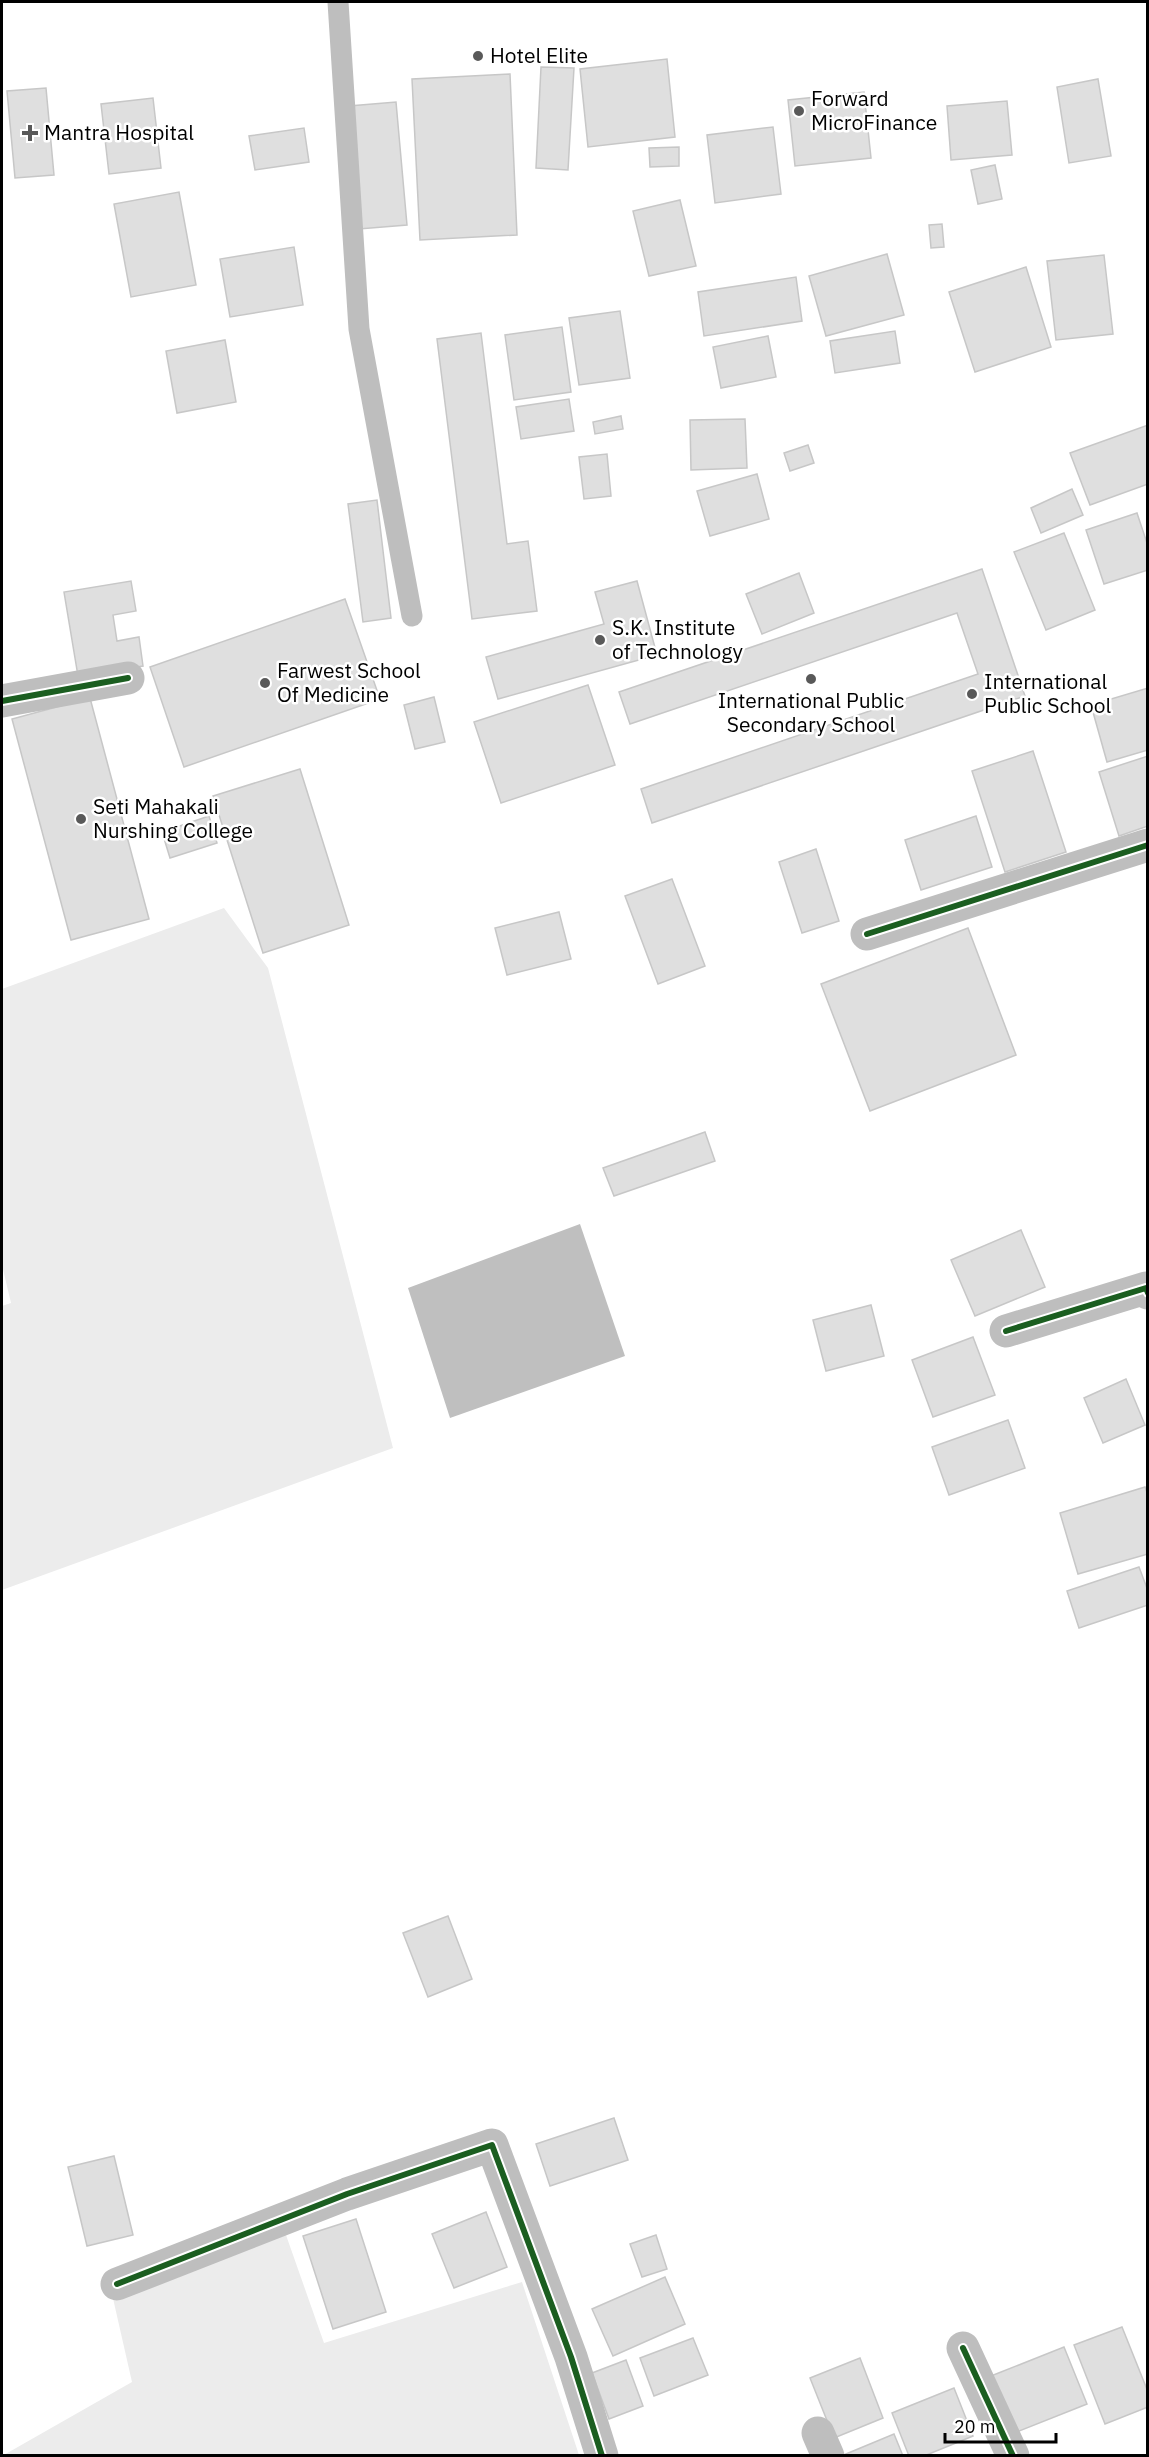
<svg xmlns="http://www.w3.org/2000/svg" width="1149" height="2457" font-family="'IBM Plex Sans',sans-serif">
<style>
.green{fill:#ececec}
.water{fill:#bfbfbf}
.building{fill:#dfdfdf;stroke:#c7c7c7;stroke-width:1.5}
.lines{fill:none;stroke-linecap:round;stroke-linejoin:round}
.service{stroke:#bebebe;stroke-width:21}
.minor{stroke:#bebebe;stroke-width:33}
.cycleway-casing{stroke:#fff;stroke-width:10}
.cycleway{stroke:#1b5e20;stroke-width:6}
.poi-dot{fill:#595959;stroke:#fff;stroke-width:2}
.labels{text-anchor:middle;stroke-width:5;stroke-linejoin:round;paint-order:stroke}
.poi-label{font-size:21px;fill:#000;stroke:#fff;text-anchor:start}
</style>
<rect width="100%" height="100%" fill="#fff"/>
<!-- green -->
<g class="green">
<polygon points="224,908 268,968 393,1448 2,1590 2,1306 11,1303 2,1265 2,989"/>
<polygon points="286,2235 324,2343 522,2282 579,2455 2,2456 132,2382 112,2294"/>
</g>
<!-- water -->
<polygon class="water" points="580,1224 625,1356 450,1418 408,1288"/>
<!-- building -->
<g class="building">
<polygon points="667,59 675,137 588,147 580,69"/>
<polygon points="541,67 574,68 568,170 536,168"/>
<polygon points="510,74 517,235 420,240 412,79"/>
<polygon points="1098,79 1111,156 1069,163 1057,87"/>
<polygon points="46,88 54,175 15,178 7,91"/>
<polygon points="864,92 871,158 795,166 788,100"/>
<polygon points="153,98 161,168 109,174 101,104"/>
<polygon points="1007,101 1012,155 951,160 947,106"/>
<polygon points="396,102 407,225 359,229 349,106"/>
<polygon points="773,127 781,194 715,203 707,135"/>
<polygon points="304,128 309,162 255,170 249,136"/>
<polygon points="679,147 679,166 650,167 649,148"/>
<polygon points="995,165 1002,199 978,204 971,170"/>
<polygon points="179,192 196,285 131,297 114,204"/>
<polygon points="680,200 696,266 649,276 633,211"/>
<polygon points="942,224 944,247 931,248 929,225"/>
<polygon points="294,247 303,305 230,317 220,259"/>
<polygon points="887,254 904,315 826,336 809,276"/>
<polygon points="1104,255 1113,334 1056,340 1047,261"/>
<polygon points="1026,267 1051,347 975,372 949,292"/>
<polygon points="796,277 802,321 704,336 698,292"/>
<polygon points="620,311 630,378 579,385 569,318"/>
<polygon points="562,327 571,392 514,400 505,335"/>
<polygon points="895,331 900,363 835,373 830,341"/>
<polygon points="481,333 507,544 528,541 537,611 472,619 437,339"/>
<polygon points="768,336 776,377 721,388 713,347"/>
<polygon points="225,340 236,402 177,413 166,351"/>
<polygon points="569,399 574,431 521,439 516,407"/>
<polygon points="621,416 623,429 595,434 593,422"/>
<polygon points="745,419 747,468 691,470 690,420"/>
<polygon points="1148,425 1148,484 1090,505 1070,453"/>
<polygon points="808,445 814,463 790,471 784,453"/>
<polygon points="607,454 611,496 584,499 579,457"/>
<polygon points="757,474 769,519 710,536 697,491"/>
<polygon points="1072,489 1083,515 1041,533 1031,508"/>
<polygon points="377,500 391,618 363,622 348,504"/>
<polygon points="1137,513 1148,546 1148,570 1104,584 1086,530"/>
<polygon points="1064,533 1095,610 1046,630 1014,552"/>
<polygon points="982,569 1025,696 652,823 641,789 978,674 957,613 630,724 619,692"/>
<polygon points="799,573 814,613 762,634 746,594"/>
<polygon points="131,581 136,611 113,615 117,641 139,637 143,666 78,676 64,592"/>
<polygon points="637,581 657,655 498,699 486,657 604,624 595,592"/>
<polygon points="345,599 380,699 184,767 150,667"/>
<polygon points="588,685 615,765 501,803 474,722"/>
<polygon points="1148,688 1148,750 1107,762 1091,705"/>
<polygon points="434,697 445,742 415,749 404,705"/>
<polygon points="90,698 149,919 71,940 12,719"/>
<polygon points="1033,751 1066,852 1005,872 972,771"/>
<polygon points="1148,756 1148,826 1119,836 1099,772"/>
<polygon points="300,769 349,925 263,953 213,796"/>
<polygon points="209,816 217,843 170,858 162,832"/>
<polygon points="976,816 992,867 921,890 905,840"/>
<polygon points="816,849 839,921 802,933 779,862"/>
<polygon points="672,879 705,966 658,984 625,896"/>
<polygon points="559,912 571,959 507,975 495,928"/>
<polygon points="968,928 1016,1055 870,1111 821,984"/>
<polygon points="705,1132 715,1161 614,1196 603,1168"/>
<polygon points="1021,1230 1045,1287 975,1316 951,1260"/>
<polygon points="871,1305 884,1356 826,1371 813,1320"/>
<polygon points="973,1337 995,1395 933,1417 912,1360"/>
<polygon points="1126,1379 1145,1425 1103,1443 1084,1398"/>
<polygon points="1008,1420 1025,1468 949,1495 932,1447"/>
<polygon points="1145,1487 1148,1495 1148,1554 1078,1574 1060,1513"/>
<polygon points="1139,1567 1148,1591 1148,1605 1079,1628 1067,1591"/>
<polygon points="448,1916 472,1979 428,1997 403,1933"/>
<polygon points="614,2118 628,2160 550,2186 536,2144"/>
<polygon points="114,2156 133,2235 87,2246 68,2167"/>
<polygon points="486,2212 507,2267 454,2288 432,2234"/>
<polygon points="356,2219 386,2312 333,2329 303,2236"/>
<polygon points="656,2235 667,2269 642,2277 630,2244"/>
<polygon points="665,2277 685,2324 613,2356 592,2309"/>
<polygon points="1122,2327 1148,2392 1148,2407 1105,2424 1074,2345"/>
<polygon points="693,2338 708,2375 654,2396 640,2358"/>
<polygon points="1064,2347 1087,2404 1014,2433 991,2376"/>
<polygon points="860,2358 883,2418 834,2438 810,2378"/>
<polygon points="626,2360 643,2406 609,2419 592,2373"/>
<polygon points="954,2388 973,2436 924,2456 909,2456 892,2413"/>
<polygon points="894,2434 903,2456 847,2456 846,2454"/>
</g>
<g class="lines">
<!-- service -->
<polyline class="service" points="338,2 359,329 412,616"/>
<!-- minor -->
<g class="minor">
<polyline points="2,701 128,678"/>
<polyline points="867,934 1148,845"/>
<polyline points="1006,1331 1146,1288 1148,1293"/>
<polyline points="117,2284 347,2194 492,2145 571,2357 602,2456"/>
<polyline points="963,2348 1013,2456"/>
<polyline points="818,2433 828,2456"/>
</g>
<defs>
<g id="cycleway">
<polyline points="2,701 128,678"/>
<polyline points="867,934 1148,845"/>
<polyline points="1006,1331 1146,1288 1148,1293"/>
<polyline points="117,2284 347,2194 492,2145 571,2357 602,2456"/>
<polyline points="963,2348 1013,2456"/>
</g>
</defs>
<!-- cycleway casing -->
<use href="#cycleway" class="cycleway-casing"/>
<!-- cycleway -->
<use href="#cycleway" class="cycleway"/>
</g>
<!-- markers -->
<g class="poi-dot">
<circle cx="478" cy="56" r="6"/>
<circle cx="799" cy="111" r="6"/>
<path d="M27 124h6v6h6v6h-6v6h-6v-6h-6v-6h6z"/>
<circle cx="600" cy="640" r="6"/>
<circle cx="811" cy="679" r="6"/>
<circle cx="265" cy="683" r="6"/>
<circle cx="972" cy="694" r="6"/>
<circle cx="81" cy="819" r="6"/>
</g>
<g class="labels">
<!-- poi labels -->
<g class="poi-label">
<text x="490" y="63">Hotel Elite</text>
<text x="811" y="106">Forward<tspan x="811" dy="24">MicroFinance</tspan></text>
<text x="44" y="140">Mantra Hospital</text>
<text x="612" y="635">S.K. Institute<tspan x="612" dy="24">of Technology</tspan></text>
<text x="277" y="678">Farwest School<tspan x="277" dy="24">Of Medicine</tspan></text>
<text x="984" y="689">International<tspan x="984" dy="24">Public School</tspan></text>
<text x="811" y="708" text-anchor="middle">International Public<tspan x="811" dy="24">Secondary School</tspan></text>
<text x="93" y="814">Seti Mahakali<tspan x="93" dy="24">Nurshing College</tspan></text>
</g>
</g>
<!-- border -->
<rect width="1149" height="2457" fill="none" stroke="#000000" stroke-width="6"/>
<!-- scale -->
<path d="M945 2433v9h111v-9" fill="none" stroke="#000000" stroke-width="3"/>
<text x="954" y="2433" font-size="18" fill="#000000" stroke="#ffffff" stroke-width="4.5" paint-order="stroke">20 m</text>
</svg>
